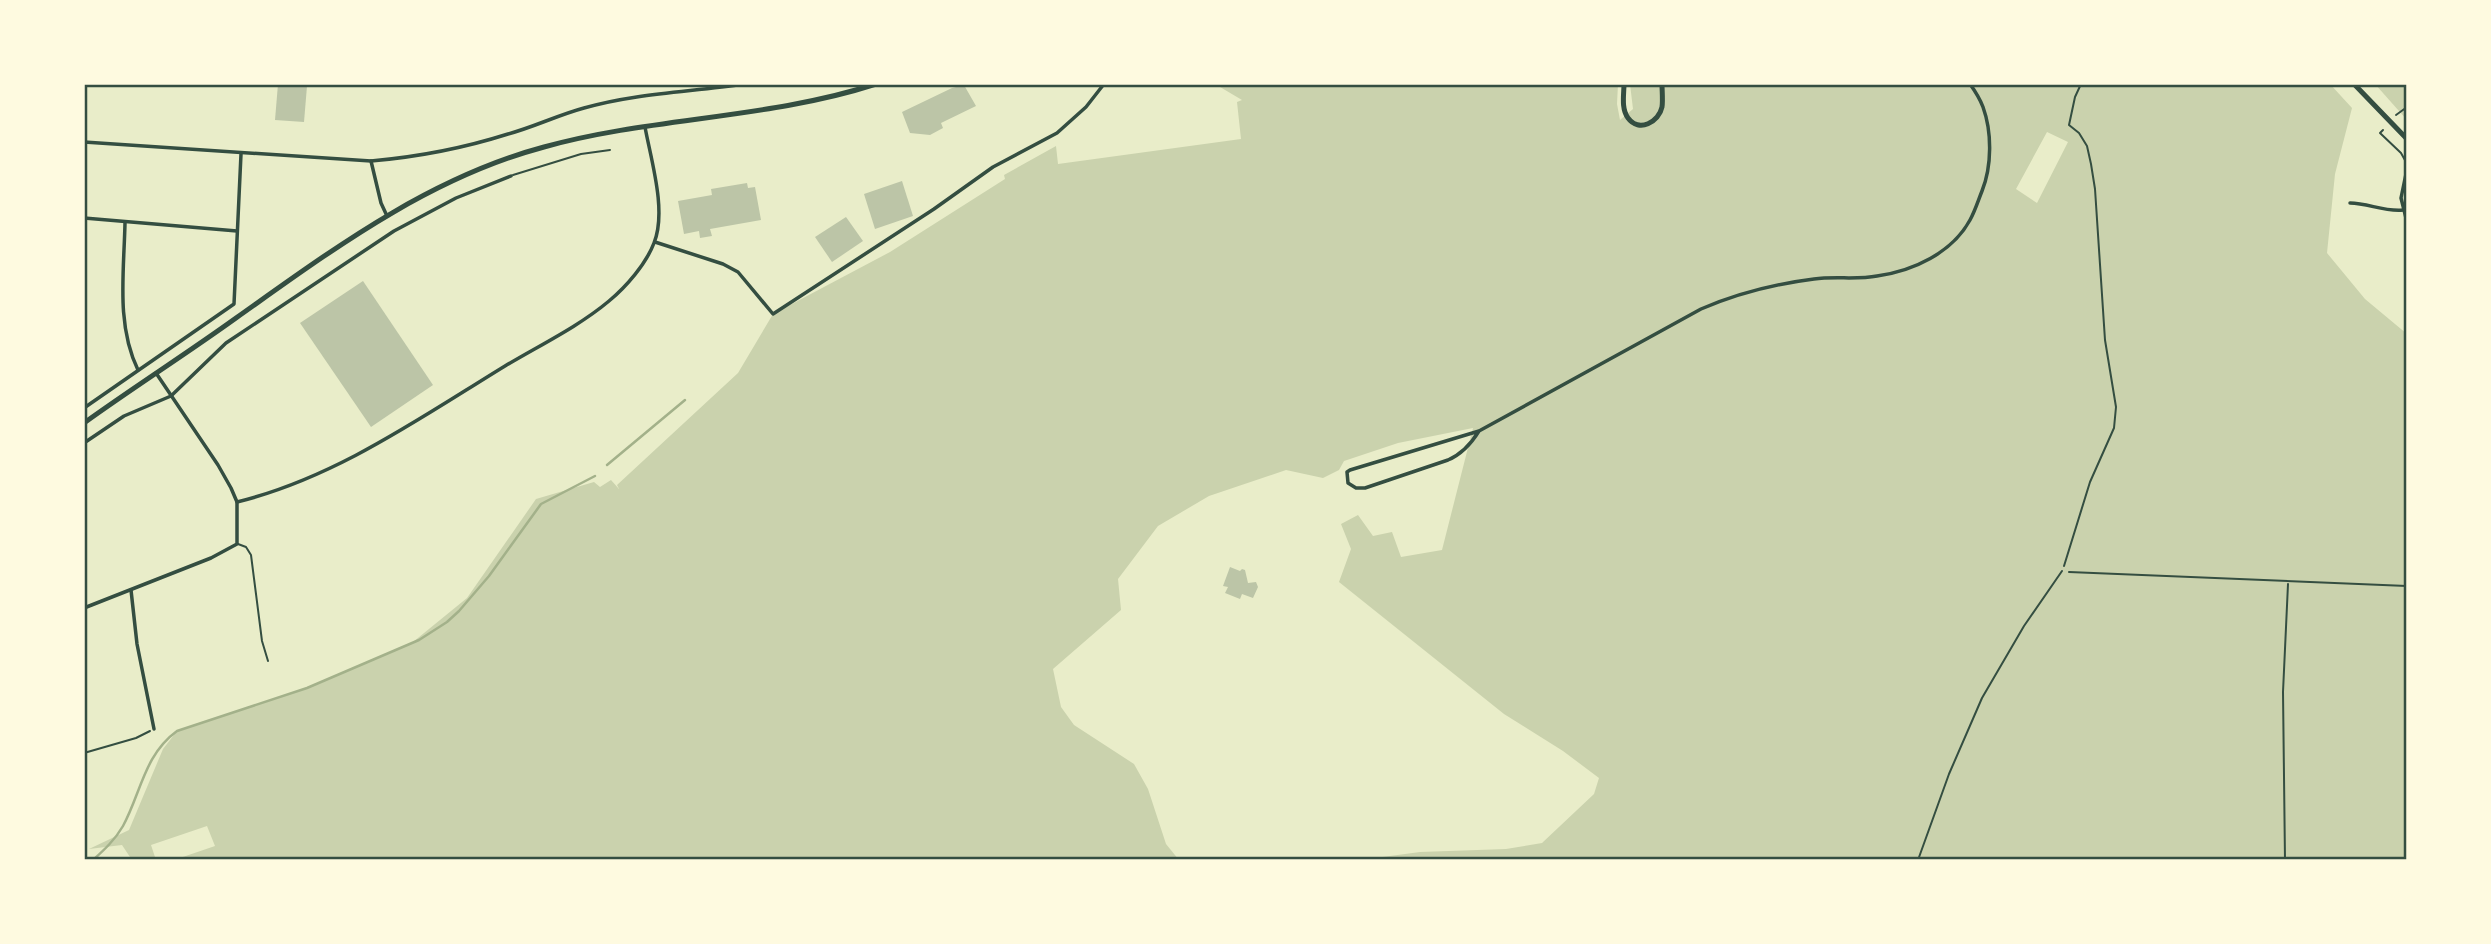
<svg xmlns="http://www.w3.org/2000/svg" width="2491" height="944" font-family="Helvetica,sans-serif">
<style>
.green{fill:#cad2ad;fill-rule:evenodd}
.lines{fill:none;stroke-linecap:round;stroke-linejoin:round}
.stream{stroke:#a3b18a;stroke-width:2.5}
.building{fill:#bcc5a7}
.path{stroke:#344e41;stroke-width:2}
.service{stroke:#344e41;stroke-width:2}
.minor{stroke:#344e41;stroke-width:3.5}
.secondary{stroke:#344e41;stroke-width:5}
.neatline{fill:none;stroke:#344e41;stroke-width:2.5}
</style>
<rect width="100%" height="100%" fill="#e9edc9"/>
<!-- green -->
<g class="green">
<path d="M1215 84H1618L1617 104 1620 120 1633 109 1630 84H2330L2352 108 2335 174 2327 253 2365 299 2407 334V860H1360L1420 852 1506 849 1542 843 1594 794 1599 778 1563 751 1504 714 1339 582 1351 549 1341 524 1358 515 1373 536 1392 532 1401 557 1442 550 1473 428 1398 443 1344 461 1339 470 1323 478 1286 470 1209 496 1158 526 1118 579 1121 610 1053 669 1061 707 1074 725 1134 764 1148 789 1166 844 1179 860H174L215 846 207 826 151 845 156 860H132L122 845 89 849 129 830 163 749 177 731 307 688 413 642 467 598 536 499 594 482 600 487 611 480 619 489 617 485 738 373 773 314 890 252 1005 179 1004 175 1056 146 1058 164 1241 139 1237 102 1242 100ZM2047 132 2068 142 2037 203 2016 189Z"/>
<polygon points="2375,84 2407,84 2407,120"/>
</g>
<g class="lines">
<!-- stream -->
<g class="stream">
<polyline points="607,465 685,400"/>
<path d="M93 860C104 850 115 840 123 826 141 793 144 755 177 731L307 688 419 640 447 622 459 611 489 576 541 504 595 476"/>
</g>
</g>
<!-- building -->
<g class="building">
<polygon points="278,84 307,86 304,122 275,120"/>
<polygon points="964,85 976,106 941,123 943,128 930,135 910,133 902,112 952,88"/>
<polygon points="902,181 913,216 875,229 864,194"/>
<polygon points="747,183 748,188 755,187 761,220 710,229 712,236 700,238 699,231 684,234 678,201 712,195 711,189"/>
<polygon points="846,217 863,241 832,262 815,237"/>
<polygon points="363,281 433,385 371,427 300,323"/>
<polygon points="1230,567 1240,571 1242,569 1245,570 1248,583 1256,582 1258,587 1253,598 1242,594 1240,599 1225,593 1228,587 1223,586"/>
</g>
<g class="lines">
<!-- path -->
<g class="path">
<polyline points="2396,115 2407,107"/>
<polyline points="2383,130 2380,133 2401,153 2406,162"/>
<polyline points="2064,566 2090,482 2114,428 2116,407 2105,340 2095,189 2091,164 2087,146 2079,133 2069,125 2075,97 2081,84"/>
<polyline points="2069,572 2407,586"/>
<polyline points="84,753 136,738 150,731"/>
<polyline points="2285,860 2283,692 2288,584"/>
</g>
<!-- service -->
<g class="service">
<polyline points="513,175 581,154 610,150"/>
<polyline points="238,544 246,547 251,555 262,641 268,661"/>
<polyline points="1918,860 1949,774 1982,698 2024,626 2062,571"/>
</g>
<!-- minor -->
<g class="minor">
<path d="M84 142 371 161C417 157 464 148 508 134 534 127 558 115 584 108 636 93 691 92 744 84"/>
<polyline points="371,161 381,203 387,216"/>
<polyline points="2407,169 2401,198 2407,222"/>
<path d="M2350 203C2368 203 2384 212 2403 210"/>
<polyline points="84,218 237,231"/>
<path d="M125 223C124 272 116 325 138 370"/>
<polyline points="655,242 723,264 738,272 773,314 934,209 993,167 1057,133 1086,107 1104,84"/>
<polyline points="84,408 234,304 241,154"/>
<path d="M1479 431C1471 444 1462 454 1448 460L1365 488H1356L1348 483 1347 472 1350 470 1479 431 1701 309C1738 293 1774 284 1814 279 1835 276 1857 280 1877 276 1913 271 1952 253 1970 220 1975 211 1978 201 1982 191 1992 166 1992 132 1983 107 1980 99 1975 91 1970 84"/>
<polyline points="84,443 124,416 171,396 226,343 394,231 456,198 511,176"/>
<path d="M237 502C335 478 420 418 505 366 540 345 578 327 609 301 626 287 646 264 654 243 667 211 651 160 645 127"/>
<polyline points="131,590 137,644 154,729"/>
<polyline points="84,608 211,558 237,544 237,502 231,488 218,465 156,373"/>
</g>
<!-- secondary -->
<g class="secondary">
<path d="M1624 84C1624 94 1621 109 1628 118 1639 133 1659 122 1662 107 1663 100 1662 91 1662 84"/>
<polyline points="2354,84 2407,139"/>
<path d="M84 423C134 387 186 354 236 318 332 250 428 178 544 147 652 117 768 119 876 84"/>
</g>
</g>
<!-- border -->
<rect width="2491" height="944" fill="none" stroke="#fefae0" stroke-width="172"/>
<rect x="86" y="86" width="2319" height="772" class="neatline"/>
</svg>
